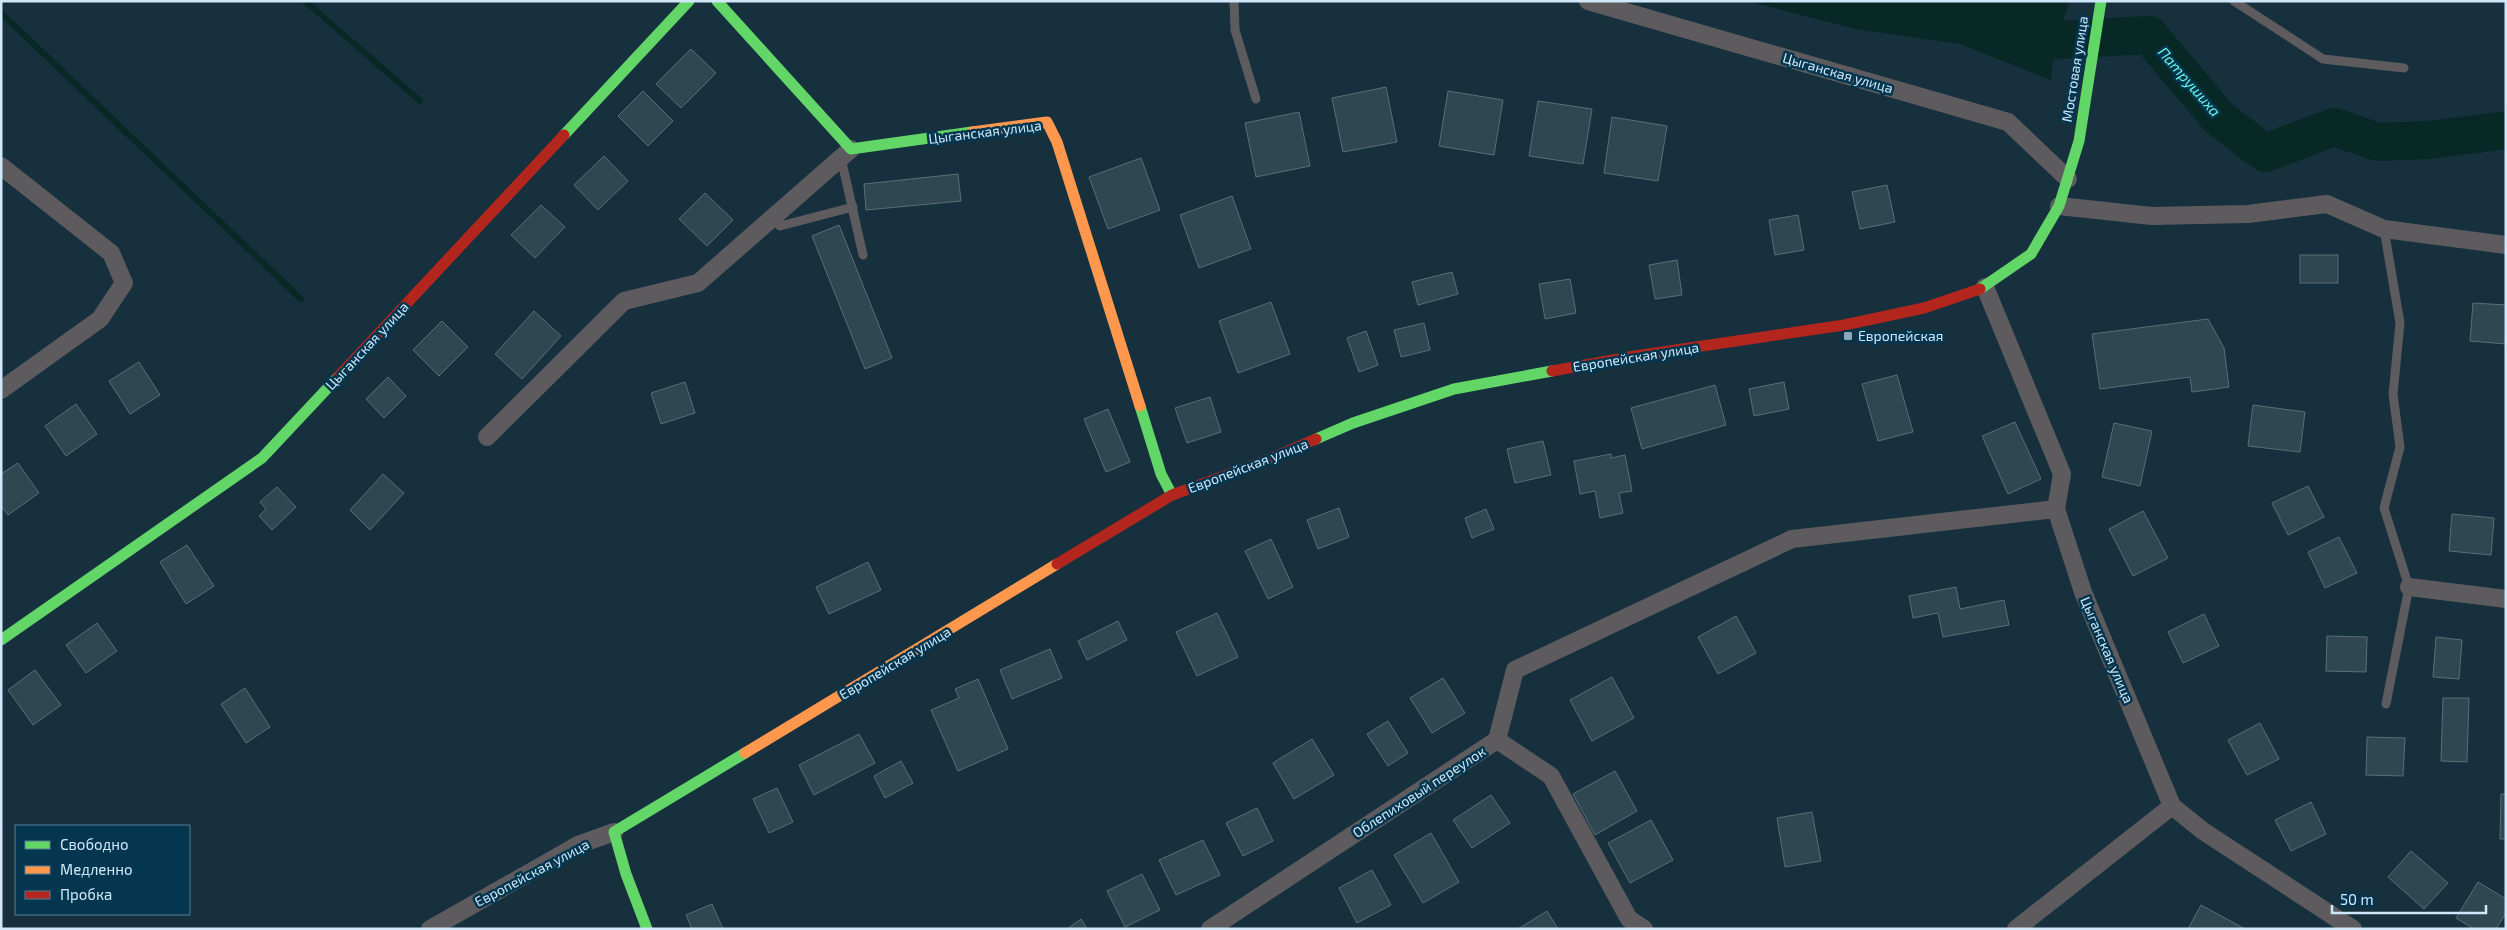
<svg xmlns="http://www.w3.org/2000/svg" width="2507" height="930" font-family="'Exo 2',sans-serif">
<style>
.water{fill:#072824}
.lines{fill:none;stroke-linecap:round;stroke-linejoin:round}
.stream{stroke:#072824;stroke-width:6}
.river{stroke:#072824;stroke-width:38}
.building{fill:#2f4751;stroke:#576f78}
.lane{stroke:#5e5b5f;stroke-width:9}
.street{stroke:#5e5b5f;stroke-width:18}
.fast{stroke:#63d668;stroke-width:11}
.slow{stroke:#ff974d;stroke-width:11}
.jam{stroke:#b3261e;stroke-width:11}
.poi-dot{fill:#8fa8b8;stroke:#043650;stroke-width:2}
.labels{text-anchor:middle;stroke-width:5;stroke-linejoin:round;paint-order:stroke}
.street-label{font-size:14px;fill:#d0e8f9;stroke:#043650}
.poi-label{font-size:14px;fill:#d0e8f9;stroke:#043650;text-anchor:start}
.water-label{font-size:15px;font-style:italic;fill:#67f9de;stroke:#043650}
</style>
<rect width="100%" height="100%" fill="#16303e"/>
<!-- water -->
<polygon class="water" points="1747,1 2070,1 2055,40 2051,80 1960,44 1855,29"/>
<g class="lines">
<!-- stream -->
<g class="stream">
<polyline points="305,1 420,101"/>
<polyline points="1,13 301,299"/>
</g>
<!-- river -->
<polyline class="river" points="2005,32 2055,40 2149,35 2219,118 2265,153 2334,127 2378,142 2429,140 2506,130"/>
</g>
<!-- building -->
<g class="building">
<polygon points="691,49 716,73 681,108 656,84"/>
<polygon points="1386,87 1397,142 1343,152 1332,98"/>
<polygon points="643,91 673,121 648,146 618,116"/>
<polygon points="1448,91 1503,100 1494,155 1439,146"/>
<polygon points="1538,101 1592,109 1583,164 1529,156"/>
<polygon points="1299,112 1310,166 1256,177 1245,123"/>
<polygon points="1612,117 1667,126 1658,181 1604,173"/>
<polygon points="604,156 628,181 598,210 574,185"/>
<polygon points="1141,158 1160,210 1108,229 1089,177"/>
<polygon points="958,174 961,201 866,210 864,184"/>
<polygon points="1887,185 1895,222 1860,229 1852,192"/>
<polygon points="705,193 733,220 707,246 679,219"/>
<polygon points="1232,196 1251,249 1199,268 1180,215"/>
<polygon points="541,205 565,227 535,258 511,235"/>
<polygon points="1798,215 1804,250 1775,255 1769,220"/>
<polygon points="839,225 892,358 865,369 812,236"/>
<rect x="2300" y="255" width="38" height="28"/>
<polygon points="1677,260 1682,295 1655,299 1649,265"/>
<polygon points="1452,272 1458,294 1418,305 1412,282"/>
<polygon points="1570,279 1576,313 1545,319 1539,284"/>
<polygon points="1271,302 1290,354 1238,373 1219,321"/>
<polygon points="2473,303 2506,305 2506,344 2470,341"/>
<polygon points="534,311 561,336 522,379 495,354"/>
<polygon points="2208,319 2224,348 2229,387 2192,392 2190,377 2100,389 2092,334"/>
<polygon points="442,321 468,347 439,376 413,350"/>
<polygon points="1424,323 1430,350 1401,357 1394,330"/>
<polygon points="1366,331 1378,365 1359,372 1347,338"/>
<polygon points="139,362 160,395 130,414 109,381"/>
<polygon points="1897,375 1913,432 1878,441 1862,384"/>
<polygon points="388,377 406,396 384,418 366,399"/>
<polygon points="685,382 695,413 661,424 651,393"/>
<polygon points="1784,382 1789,409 1754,416 1749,389"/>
<polygon points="1715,385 1726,425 1642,449 1631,408"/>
<polygon points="1210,397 1221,432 1187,443 1175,408"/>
<polygon points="76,404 97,434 66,456 45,426"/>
<polygon points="2253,405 2305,412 2300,452 2248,446"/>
<polygon points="1108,409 1130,462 1106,472 1084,419"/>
<polygon points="2015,422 2041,479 2008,494 1982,436"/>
<polygon points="2114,423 2152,431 2140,486 2102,477"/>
<polygon points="1543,441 1551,475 1515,483 1507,449"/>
<polygon points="1611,454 1611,458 1625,455 1632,491 1619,493 1623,513 1600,518 1595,491 1580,494 1574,461"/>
<polygon points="18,463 39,493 8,515 1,506 1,474"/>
<polygon points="383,474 404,493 370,530 350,510"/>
<polygon points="2308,486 2324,517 2288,535 2272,503"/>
<polygon points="277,487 296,507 272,530 259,516 266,509 260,502"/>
<polygon points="1339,508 1349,537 1318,549 1307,520"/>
<polygon points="1486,509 1494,529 1472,538 1465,518"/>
<polygon points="2143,511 2168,558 2133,576 2109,529"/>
<polygon points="2452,514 2494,518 2491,555 2449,551"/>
<polygon points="2339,537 2357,573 2325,588 2308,552"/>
<polygon points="1271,539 1293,587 1268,599 1245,551"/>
<polygon points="187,545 214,586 186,604 160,562"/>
<polygon points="868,562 881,590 829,614 816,587"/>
<polygon points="1956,587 1960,609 2004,600 2009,625 1943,637 1938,613 1913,618 1909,596"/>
<polygon points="1217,613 1238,657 1197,676 1176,632"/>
<polygon points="2204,614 2219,646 2183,663 2168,632"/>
<polygon points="1736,616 1756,653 1718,674 1698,637"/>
<polygon points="1118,621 1127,640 1087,660 1078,641"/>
<polygon points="97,623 117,651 86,673 66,645"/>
<polygon points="2327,636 2367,637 2366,672 2326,671"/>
<polygon points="2436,637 2462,640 2459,679 2433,677"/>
<polygon points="1050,649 1062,678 1012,699 1000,670"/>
<polygon points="35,670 61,705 33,725 8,690"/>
<polygon points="1612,677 1634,718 1592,741 1570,700"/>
<polygon points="1443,678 1465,713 1432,733 1410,698"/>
<polygon points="978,679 1008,749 958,771 931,710 959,698 955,689"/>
<polygon points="245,688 270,727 246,743 221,704"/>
<polygon points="2443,698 2469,698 2467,762 2441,761"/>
<polygon points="1388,721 1408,753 1388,766 1367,734"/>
<polygon points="2260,723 2279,759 2247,775 2228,740"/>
<polygon points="859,734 875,763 814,795 799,765"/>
<polygon points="2367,737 2405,738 2403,776 2366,775"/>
<polygon points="1312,739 1334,775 1294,799 1273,763"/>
<polygon points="901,761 913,783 885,798 874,776"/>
<polygon points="1615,771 1637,811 1595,835 1573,794"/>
<polygon points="777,788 793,822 769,833 753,799"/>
<polygon points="2501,794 2506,794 2506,839 2500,839"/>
<polygon points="1491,795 1510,823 1472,848 1453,820"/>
<polygon points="2311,802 2326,834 2291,851 2275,820"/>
<polygon points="1257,808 1273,841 1243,856 1226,823"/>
<polygon points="1812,812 1821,861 1785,867 1777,818"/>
<polygon points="1651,820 1673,860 1630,883 1608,843"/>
<polygon points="1431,833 1459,882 1423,903 1394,855"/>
<polygon points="1203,840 1220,875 1176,895 1159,860"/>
<polygon points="2411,851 2448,883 2424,909 2388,877"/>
<polygon points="1372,870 1391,905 1357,923 1339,888"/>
<polygon points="1142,874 1160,910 1125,927 1107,891"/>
<polygon points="2478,882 2506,899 2506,913 2496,929 2474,929 2456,918"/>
<polygon points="712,904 723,929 692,929 686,915"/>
<polygon points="2201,905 2245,929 2188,929"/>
<polygon points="1547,911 1558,929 1518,929"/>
<polygon points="1081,919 1087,929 1067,929"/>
</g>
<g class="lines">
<!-- lane -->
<g class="lane">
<polyline points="1234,1 1235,30 1256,99"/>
<polyline points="2234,1 2323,59 2404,68"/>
<polyline points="841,158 863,255"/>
<polyline points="773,217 780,226 853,207"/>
<polyline points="2384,229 2400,323 2393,394 2400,447 2384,508 2409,587 2386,704"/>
</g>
<!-- street -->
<g class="street">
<polyline points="1588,1 2008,122 2068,179"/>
<polyline points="1,166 111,253 124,283 100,319 1,390"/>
<polyline points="2059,206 2152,216 2248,214 2327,204 2384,229 2506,245"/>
<polyline points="1985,287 2062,474 2056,509 2083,592 2172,806 2203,831 2353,929"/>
<polyline points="487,437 624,301 698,283 851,149"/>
<polyline points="2409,587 2506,599"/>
<polyline points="1497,740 1515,670 1792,539 2056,509"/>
<polyline points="430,929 578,845 614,832"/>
<polyline points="1210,929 1497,740 1551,776 1629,919 1644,929"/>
<polyline points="2016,929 2172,806"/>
</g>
<!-- fast -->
<g class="fast">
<polyline points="717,1 851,149 972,132"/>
<polyline points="564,135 689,1"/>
<polyline points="1980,289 2031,254 2059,206 2079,141 2101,1"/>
<polyline points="1140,406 1161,474 1172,495"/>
<polyline points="1316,439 1353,423 1454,389 1552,371"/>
<polyline points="1,640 262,458 338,377"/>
<polyline points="647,929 626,874 614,832 745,753"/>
</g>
<!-- slow -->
<g class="slow">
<polyline points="972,132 1047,122 1057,142 1140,406"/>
<polyline points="745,753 1057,564"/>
</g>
<!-- jam -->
<g class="jam">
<polyline points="1552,371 1635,356 1844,325 1924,308 1980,289"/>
<polyline points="338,377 564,135"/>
<polyline points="1057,564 1172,495 1268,460 1316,439"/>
</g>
</g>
<!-- markers -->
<rect class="poi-dot" x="1843" y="331" width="10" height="10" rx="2.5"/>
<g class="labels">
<!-- street labels -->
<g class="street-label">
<text transform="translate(2075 69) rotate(-81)" y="5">Мостовая улица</text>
<text transform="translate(1838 73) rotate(16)" y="5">Цыганская улица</text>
<text transform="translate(985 132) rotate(-7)" y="5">Цыганская улица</text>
<text transform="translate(367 346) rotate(-47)" y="5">Цыганская улица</text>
<text transform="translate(1636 357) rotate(-9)" y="5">Европейская улица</text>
<text transform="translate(1248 466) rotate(-21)" y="5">Европейская улица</text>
<text transform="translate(2107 650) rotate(67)" y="5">Цыганская улица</text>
<text transform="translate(895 663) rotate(-31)" y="5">Европейская улица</text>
<text transform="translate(1419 792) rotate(-33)" y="5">Облепиховый переулок</text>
<text transform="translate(532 873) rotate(-28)" y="5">Европейская улица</text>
</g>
<!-- poi labels -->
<g class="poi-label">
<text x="1858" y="341">Европейская</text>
</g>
<!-- water labels -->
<g class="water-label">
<text transform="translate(2189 82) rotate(49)" y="5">Патрушиха</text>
</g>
</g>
<!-- border -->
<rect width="2507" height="930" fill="none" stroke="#d0e8f9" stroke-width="5"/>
<!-- legend -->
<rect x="15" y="825" width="175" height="90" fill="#043650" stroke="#567d94"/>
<rect x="25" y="841" width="25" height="8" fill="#63d668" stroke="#567d94"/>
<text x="60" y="850" font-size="15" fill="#d0e8f9">Свободно</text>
<rect x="25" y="866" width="25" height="8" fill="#ff974d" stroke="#567d94"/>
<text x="60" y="875" font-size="15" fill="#d0e8f9">Медленно</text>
<rect x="25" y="891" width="25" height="8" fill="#b3261e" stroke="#567d94"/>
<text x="60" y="900" font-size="15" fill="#d0e8f9">Пробка</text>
<!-- scale -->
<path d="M2332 905v8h154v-8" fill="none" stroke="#d0e8f9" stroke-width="2.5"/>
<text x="2340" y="905" font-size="15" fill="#d0e8f9" stroke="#043650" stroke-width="4" paint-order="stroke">50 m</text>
</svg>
